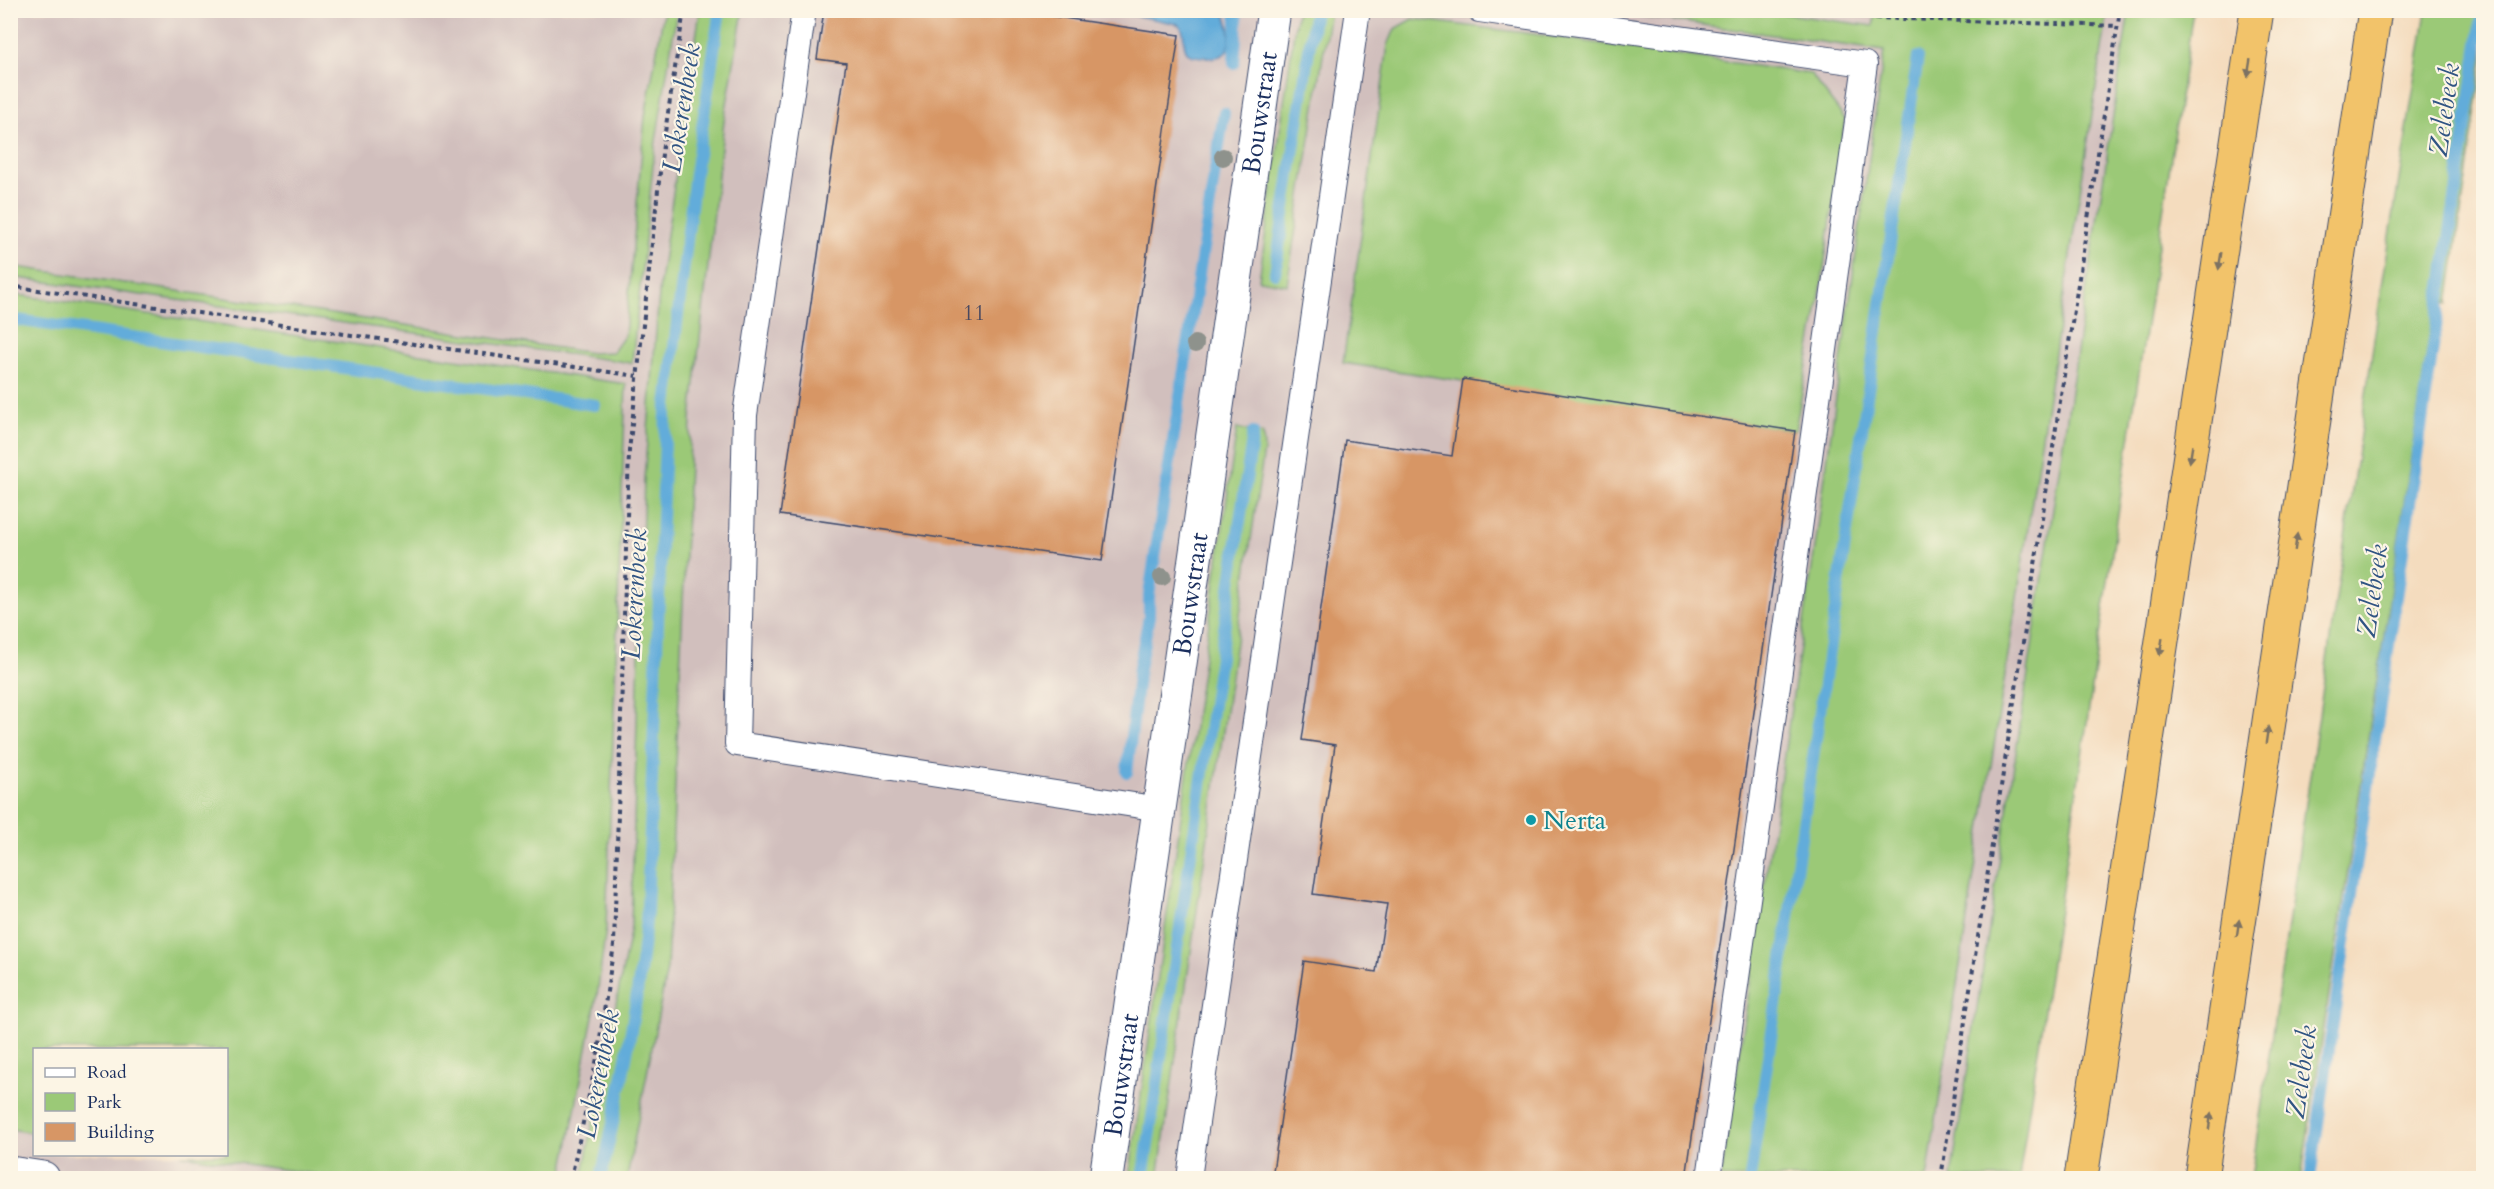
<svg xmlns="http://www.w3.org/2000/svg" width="2494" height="1189" font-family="Cardo,serif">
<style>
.industrial{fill:#d1bfbd;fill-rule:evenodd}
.green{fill:#9bc977;stroke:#5b7c6a;stroke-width:1.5}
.water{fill:#62acda;stroke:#3e6e9c;stroke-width:1.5}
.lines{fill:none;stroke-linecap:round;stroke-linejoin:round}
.stream{stroke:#62acda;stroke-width:12}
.building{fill:#d79665}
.service-casing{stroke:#3c496c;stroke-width:26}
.minor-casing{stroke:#3c496c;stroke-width:35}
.motorway-casing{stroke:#3c496c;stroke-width:35}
.path{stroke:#3c496c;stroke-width:4;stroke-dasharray:4.5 4.5;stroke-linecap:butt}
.service{stroke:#fff;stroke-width:24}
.minor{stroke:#fff;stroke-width:33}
.motorway{stroke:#f2c36a;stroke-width:33}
.tree{fill:#8e928c}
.oneway{fill:#7c7263}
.culture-dot{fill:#0f9aa8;stroke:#fcf5e5;stroke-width:2}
.labels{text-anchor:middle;stroke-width:4.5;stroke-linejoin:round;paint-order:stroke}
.number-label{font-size:22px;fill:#4a4960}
.street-label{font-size:26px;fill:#1b2f5e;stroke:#fcf5e5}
.culture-label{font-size:26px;fill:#0d838f;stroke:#fcf5e5;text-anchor:start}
.water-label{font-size:27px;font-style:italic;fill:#305483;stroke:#fcf5e5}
</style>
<rect width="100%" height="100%" fill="#fcf5e5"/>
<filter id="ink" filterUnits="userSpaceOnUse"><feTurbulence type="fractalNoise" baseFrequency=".0167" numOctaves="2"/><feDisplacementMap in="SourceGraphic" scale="12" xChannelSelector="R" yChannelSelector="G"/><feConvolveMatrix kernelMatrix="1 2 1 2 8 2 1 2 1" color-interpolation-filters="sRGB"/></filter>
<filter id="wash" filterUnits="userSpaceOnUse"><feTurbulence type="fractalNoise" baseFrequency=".008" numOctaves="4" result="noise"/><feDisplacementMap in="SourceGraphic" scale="24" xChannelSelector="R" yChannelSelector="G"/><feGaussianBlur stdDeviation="1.35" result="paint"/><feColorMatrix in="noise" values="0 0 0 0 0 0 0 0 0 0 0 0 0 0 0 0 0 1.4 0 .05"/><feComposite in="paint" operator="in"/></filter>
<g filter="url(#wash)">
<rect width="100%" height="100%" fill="#f4dcbe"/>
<!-- industrial -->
<path class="industrial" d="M10 11H2129L1951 1178H11ZM34 1050H226V1154H34Z"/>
<!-- green -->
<g class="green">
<polygon points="1758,10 1873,26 1876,11 2108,11 1927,1178 1721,1178 1817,534 1884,51 1606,11"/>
<polygon points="664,11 677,11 655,147 632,363 11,277 11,266 592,353 613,352 625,335 645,116"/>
<polygon points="700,11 743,11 724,121 691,419 667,969 627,1178 582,1178 631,927 644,479 660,282"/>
<polygon points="1297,11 1330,11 1287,285 1259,280"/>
<polygon points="2129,11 2193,11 2019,1178 1951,1178"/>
<polygon points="2426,11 2483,11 2483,60 2448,304 2435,300 2301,1178 2251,1178 2381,292"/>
<polygon points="1413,19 1534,34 1811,74 1845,119 1821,289 1795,431 1343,363 1388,45 1395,29"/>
<polygon points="11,294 626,384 606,928 597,996 562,1178 343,1178 181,1155 226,1154 226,1050 34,1050 34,1133 11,1129"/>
<polygon points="1237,428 1263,434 1264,450 1158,1178 1129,1178"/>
</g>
<!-- water -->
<path class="water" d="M1112 11H1224C1232 31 1237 61 1207 57 1202 57 1193 57 1189 54 1180 46 1188 32 1178 24Z"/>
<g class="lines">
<!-- stream -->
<g class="stream">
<polyline points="1234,63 1237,20 1235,10"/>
<polyline points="1275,273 1315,10"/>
<polyline points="10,319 595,405"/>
<polyline points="1127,772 1139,668 1149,617 1149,595 1224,113"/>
<path d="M601 1178C621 1089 639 1001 647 910L666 414 695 174 720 10"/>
<polyline points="1143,1178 1253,433"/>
<polyline points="1750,1178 1918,57"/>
<polyline points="2310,1178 2483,10"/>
</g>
</g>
<g id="blocks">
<!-- building -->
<g class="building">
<polygon points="824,10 1009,10 1179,35 1102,561 780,515 846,63 817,59"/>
<polygon points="1463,379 1795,431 1686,1178 1272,1178 1304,961 1376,972 1387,904 1313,894 1335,745 1302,740 1345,440 1452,456"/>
</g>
</g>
</g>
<g filter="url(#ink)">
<use href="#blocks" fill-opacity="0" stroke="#3c496c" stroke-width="1.5"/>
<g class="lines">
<defs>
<g id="service">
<polyline points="804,10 745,415 737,744 1160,809"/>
<polyline points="1479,10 1865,64 1709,1178"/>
<polyline points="1189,1178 1358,10"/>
</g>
<g id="minor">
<polyline points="10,1173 43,1178"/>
<path id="s1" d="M1106 1178 1274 10"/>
</g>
<g id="motorway">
<polyline points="2081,1178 2257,10"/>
<polyline points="2201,1178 2375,10"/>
</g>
</defs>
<!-- service casing -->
<use href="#service" class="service-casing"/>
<!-- minor casing -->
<use href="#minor" class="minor-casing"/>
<!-- motorway casing -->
<use href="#motorway" class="motorway-casing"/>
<!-- path -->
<g class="path">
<polyline points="1822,10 1874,18 2118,26"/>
<polyline points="10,286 637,376"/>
<polyline points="571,1178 597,1058 614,945 629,451 663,145 684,10"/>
<polyline points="1941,1178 2120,10"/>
</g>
<!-- service -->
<use href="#service" class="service"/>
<!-- minor -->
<use href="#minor" class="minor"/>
<!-- motorway -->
<use href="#motorway" class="motorway"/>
</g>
<!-- trees -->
<g class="tree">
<circle cx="1223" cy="157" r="9"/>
<circle cx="1195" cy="344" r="9"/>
<circle cx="1162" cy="577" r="9"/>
</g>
<!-- one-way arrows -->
<defs><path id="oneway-solid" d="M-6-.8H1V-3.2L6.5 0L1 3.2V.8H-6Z" transform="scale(1.5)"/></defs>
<g class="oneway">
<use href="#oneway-solid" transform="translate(2249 68) rotate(99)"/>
<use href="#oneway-solid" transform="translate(2220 261) rotate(99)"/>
<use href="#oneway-solid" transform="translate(2191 454) rotate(99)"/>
<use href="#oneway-solid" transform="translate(2296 542) rotate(-82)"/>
<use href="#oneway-solid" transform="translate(2161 647) rotate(99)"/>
<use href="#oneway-solid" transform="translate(2267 735) rotate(-82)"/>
<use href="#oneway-solid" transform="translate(2238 928) rotate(-82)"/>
<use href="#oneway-solid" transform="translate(2210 1121) rotate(-82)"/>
</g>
</g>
<!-- markers -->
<circle class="culture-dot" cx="1531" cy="820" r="6"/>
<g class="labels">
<!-- number labels -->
<g class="number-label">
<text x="974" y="320">11</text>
</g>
<!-- street labels -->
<g class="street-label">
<text dy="9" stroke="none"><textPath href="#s1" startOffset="1076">Bouwstraat</textPath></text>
<text dy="9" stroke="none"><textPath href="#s1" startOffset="590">Bouwstraat</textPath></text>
<text dy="9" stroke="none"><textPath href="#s1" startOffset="104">Bouwstraat</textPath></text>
</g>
<!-- culture labels -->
<g class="culture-label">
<text x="1543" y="829">Nerta</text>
</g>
<!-- water labels -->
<g class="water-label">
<text transform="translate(681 108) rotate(-81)" y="9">Lokerenbeek</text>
<text transform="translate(2444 110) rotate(-82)" y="9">Zelebeek</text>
<text transform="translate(2372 591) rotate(-82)" y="9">Zelebeek</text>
<text transform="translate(634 594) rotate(-87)" y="9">Lokerenbeek</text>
<text transform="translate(2301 1072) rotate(-82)" y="9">Zelebeek</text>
<text transform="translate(598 1074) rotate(-79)" y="9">Lokerenbeek</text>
</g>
</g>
<!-- margin -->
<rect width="2494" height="1189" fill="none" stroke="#fcf5e5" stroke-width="36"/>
<!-- legend -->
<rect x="33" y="1048" width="195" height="108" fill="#fcf5e5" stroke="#a2a6af" stroke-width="1.5"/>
<rect x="45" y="1068" width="30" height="9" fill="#ffffff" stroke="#a2a6af" stroke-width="1.5"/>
<text x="87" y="1078" font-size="18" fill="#1b2f5e">Road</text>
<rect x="45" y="1093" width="30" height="18" fill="#9bc977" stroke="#a2a6af" stroke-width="1.5"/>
<text x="87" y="1108" font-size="18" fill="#1b2f5e">Park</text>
<rect x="45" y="1123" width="30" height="18" fill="#d79665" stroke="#a2a6af" stroke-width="1.5"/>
<text x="87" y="1138" font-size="18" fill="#1b2f5e">Building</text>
</svg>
